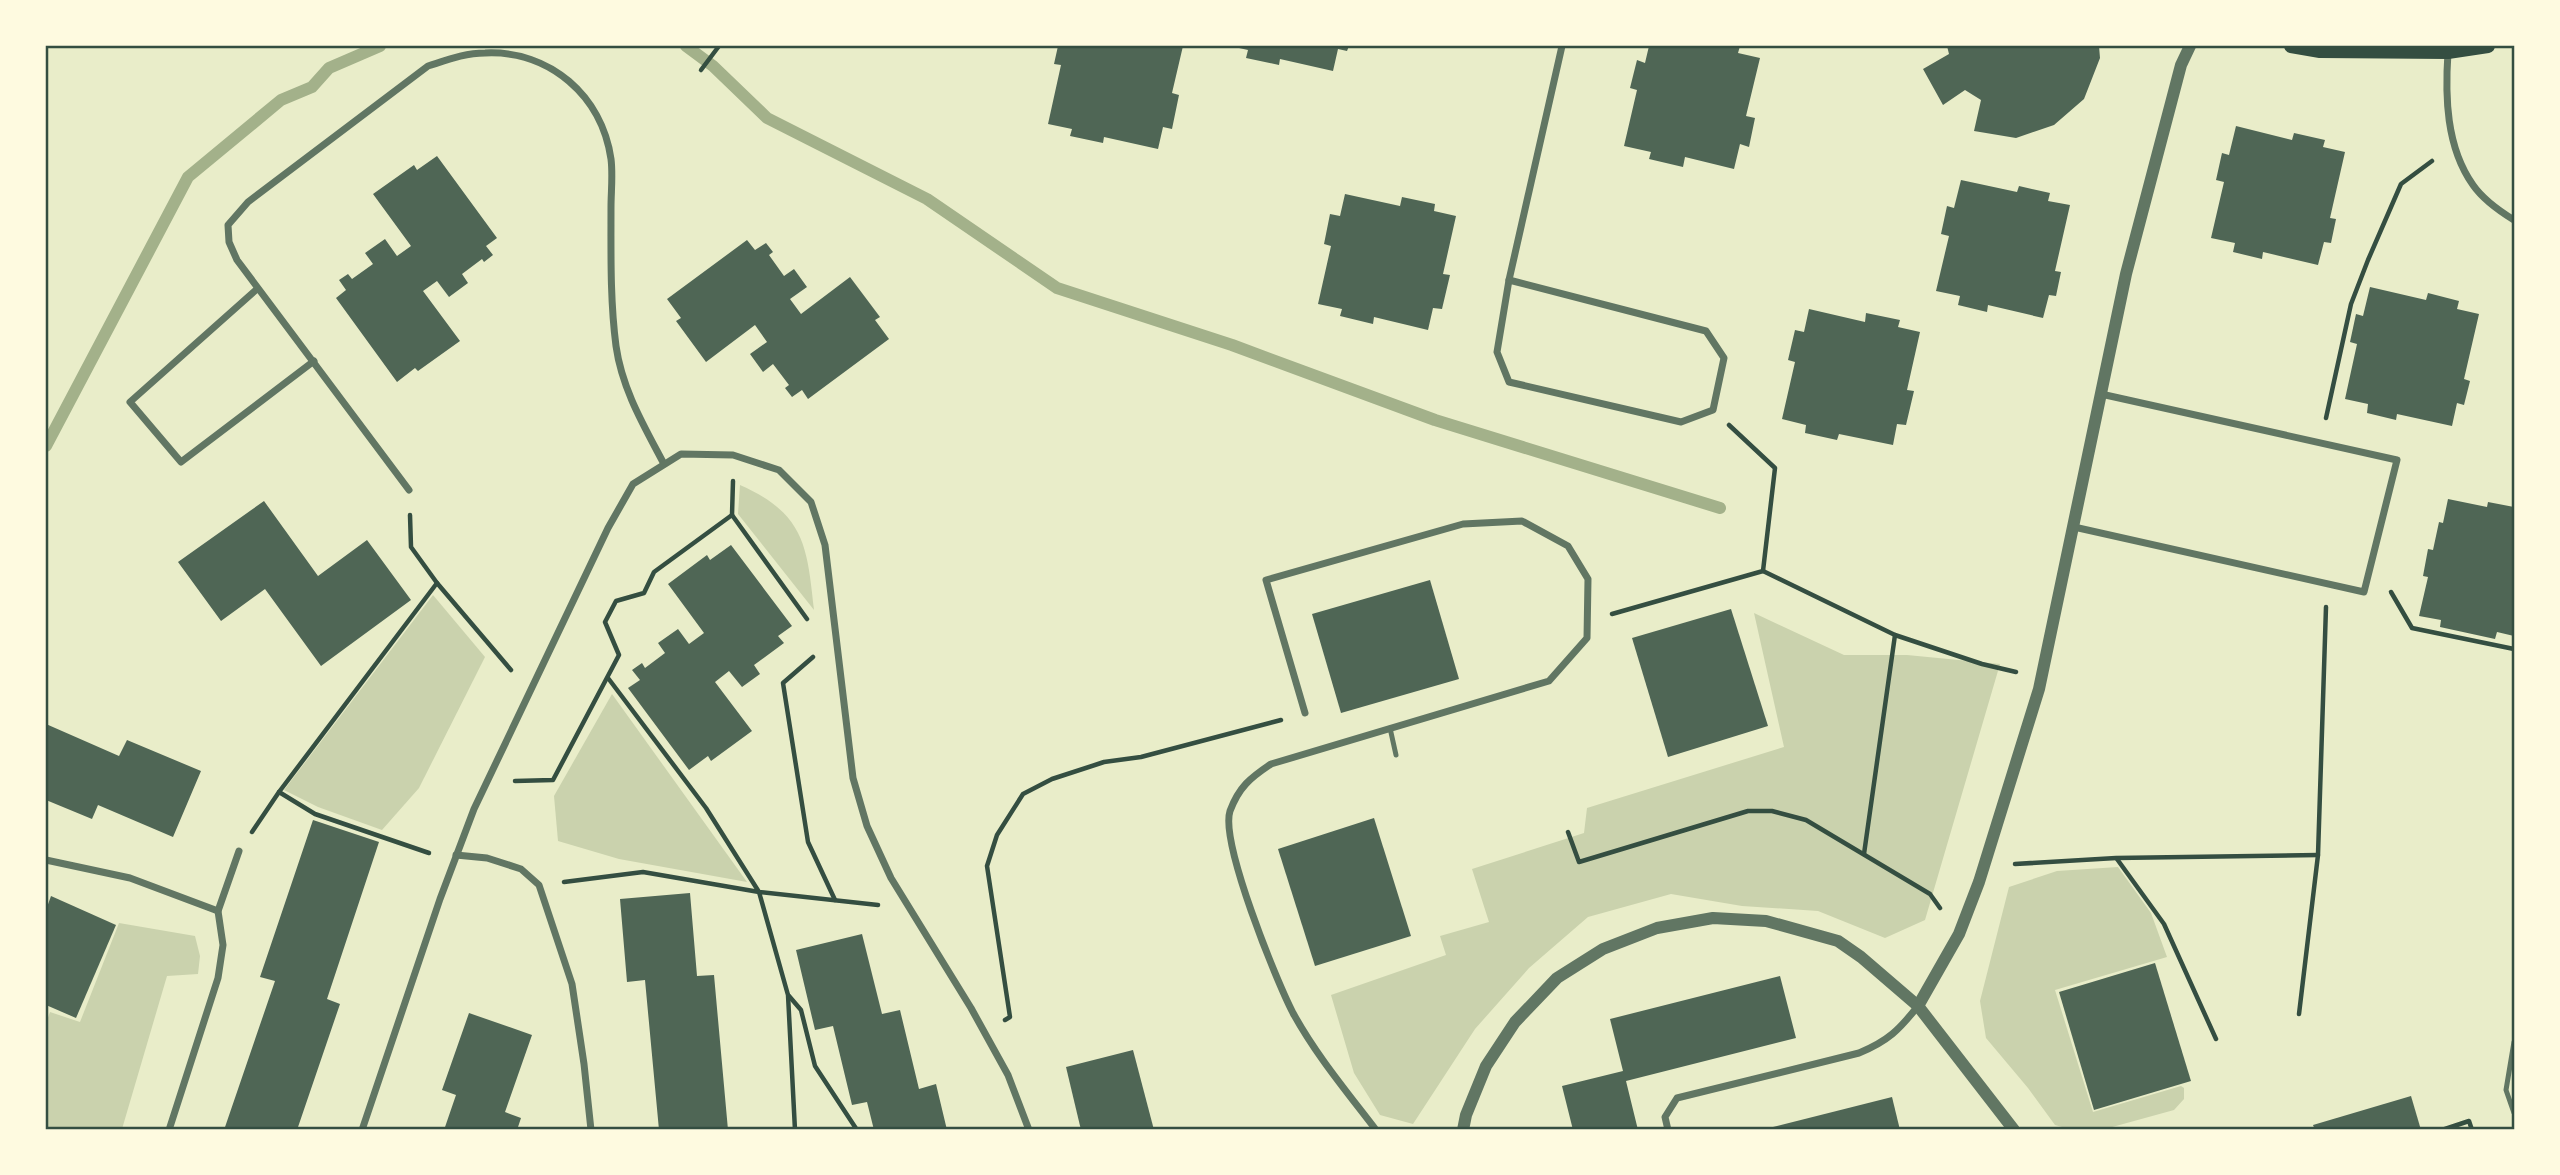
<svg xmlns="http://www.w3.org/2000/svg" width="2560" height="1175" font-family="Rubik,sans-serif">
<style>
.green{fill:#cad2ad}
.lines{fill:none;stroke-linecap:round;stroke-linejoin:round}
.stream{stroke:#a3b18a;stroke-width:12}
.building{fill:#4f6655}
.path{stroke:#344e41;stroke-width:4.5}
.service{stroke:#617663;stroke-width:5}
.minor{stroke:#617663;stroke-width:7}
.tertiary{stroke:#617663;stroke-width:12}
.secondary{stroke:#344e41;stroke-width:14}
.neatline{fill:none;stroke:#344e41;stroke-width:2.5}
</style>
<rect width="100%" height="100%" fill="#e9edc9"/>
<!-- green -->
<g class="green">
<path d="M740 485C805 514 807 546 814 610L738 514Z"/>
<polygon points="433,595 485,657 419,788 382,830 318,807 284,790"/>
<polygon points="1754,613 1844,655 1907,655 2000,664 1925,920 1885,938 1818,911 1742,906 1671,894 1588,917 1529,968 1475,1029 1413,1124 1380,1115 1354,1073 1331,995 1446,955 1440,936 1489,922 1472,869 1584,833 1587,808 1784,747"/>
<polygon points="612,694 747,882 619,859 558,841 554,796"/>
<polygon points="2118,867 2151,913 2167,957 2055,990 2093,1112 2181,1086 2184,1088 2184,1099 2174,1110 2105,1129 2069,1129 2055,1125 2028,1088 1986,1038 1980,1001 2009,887 2057,871"/>
<polygon points="119,923 195,936 200,956 198,974 167,976 122,1129 46,1129 46,1023 50,1012 80,1022"/>
</g>
<g class="lines">
<!-- stream -->
<g class="stream">
<polyline points="686,46 713,66 767,118 927,199 1057,288 1232,345 1435,420 1720,508"/>
<polyline points="46,446 188,177 281,100 312,87 329,68 380,46"/>
</g>
</g>
<!-- building -->
<g class="building">
<polygon points="1058,46 1183,46 1172,93 1179,95 1172,129 1163,127 1158,149 1104,137 1103,143 1070,136 1072,129 1048,124 1061,65 1054,64"/>
<polygon points="1230,46 1349,46 1347,51 1338,49 1333,71 1280,59 1279,65 1246,58 1248,50"/>
<polygon points="1649,46 1740,46 1738,53 1760,58 1746,116 1755,118 1749,147 1740,144 1734,169 1685,157 1683,167 1649,159 1651,152 1624,146 1637,90 1630,88 1637,60 1645,63"/>
<polygon points="1947,46 2099,46 2100,58 2084,99 2054,125 2016,138 1974,131 1981,100 1965,90 1943,105 1923,69 1949,54"/>
<polygon points="2236,126 2292,140 2294,133 2325,140 2323,147 2345,152 2330,218 2336,219 2331,243 2324,242 2318,265 2263,252 2262,259 2233,252 2235,243 2211,238 2224,182 2216,180 2222,153 2229,155"/>
<polygon points="437,156 497,238 486,246 493,255 484,262 482,259 462,274 468,283 449,297 437,281 423,291 460,341 418,371 415,368 397,382 336,298 346,290 339,280 348,274 352,279 373,264 365,253 385,239 397,256 411,246 373,194 414,165 417,170"/>
<polygon points="1961,180 2017,192 2019,186 2050,193 2048,201 2070,205 2055,271 2061,272 2056,296 2049,295 2043,318 1988,305 1987,312 1958,305 1960,296 1936,291 1949,236 1941,234 1947,206 1954,208"/>
<polygon points="1345,194 1400,206 1402,197 1435,204 1434,211 1456,216 1443,274 1450,275 1442,309 1433,308 1428,330 1374,317 1373,324 1340,316 1342,309 1318,304 1331,246 1324,244 1330,214 1340,216"/>
<polygon points="747,240 755,250 766,243 773,252 769,255 784,276 794,269 807,287 790,299 801,314 850,277 880,317 875,320 889,339 808,399 802,390 792,397 785,388 789,385 773,364 763,372 750,354 767,342 755,325 706,362 676,321 681,318 667,299"/>
<polygon points="2370,287 2426,300 2428,293 2459,301 2457,309 2479,314 2464,379 2470,381 2464,405 2457,403 2452,426 2397,414 2396,420 2367,413 2368,404 2345,399 2357,344 2350,342 2356,314 2363,316"/>
<polygon points="1809,309 1865,322 1866,313 1900,320 1898,327 1920,332 1907,390 1914,391 1906,425 1897,424 1893,445 1839,434 1837,440 1805,433 1806,425 1782,419 1795,362 1788,360 1795,330 1804,332"/>
<polygon points="2448,499 2487,507 2488,502 2514,507 2514,636 2497,632 2495,639 2440,627 2441,620 2419,616 2428,577 2423,576 2428,549 2433,550 2439,522 2443,523"/>
<polygon points="264,501 318,576 367,540 411,600 321,666 265,589 221,621 178,562"/>
<polygon points="731,545 792,626 778,636 784,643 754,665 760,674 742,687 729,671 715,682 752,731 711,761 708,756 689,770 628,688 640,680 632,670 642,663 645,668 665,653 658,643 678,629 689,644 704,633 668,584 707,555 710,560"/>
<polygon points="1430,580 1459,679 1341,713 1312,614"/>
<polygon points="1731,609 1768,726 1668,757 1632,638"/>
<polygon points="46,724 119,756 127,740 201,771 173,837 98,805 92,819 46,800"/>
<polygon points="1374,818 1411,936 1315,966 1278,849"/>
<polygon points="313,820 379,842 327,999 340,1004 297,1130 224,1130 275,981 260,977"/>
<polygon points="690,893 697,976 714,975 728,1130 659,1130 645,980 627,982 620,899"/>
<polygon points="51,896 116,925 76,1018 46,1005 46,910"/>
<polygon points="862,934 882,1014 900,1010 919,1089 936,1084 947,1130 874,1130 867,1102 852,1105 833,1026 815,1030 796,950"/>
<polygon points="2155,963 2191,1081 2094,1110 2059,992"/>
<polygon points="1780,976 1796,1038 1626,1081 1638,1130 1573,1130 1562,1086 1623,1071 1610,1019"/>
<polygon points="469,1013 532,1035 505,1112 521,1118 517,1130 444,1130 456,1095 442,1090"/>
<polygon points="1133,1050 1154,1130 1081,1130 1066,1067"/>
<polygon points="2411,1096 2421,1130 2315,1130 2313,1125"/>
<polygon points="1892,1097 1900,1130 1765,1130 1765,1129"/>
</g>
<g class="lines">
<!-- path -->
<g class="path">
<polyline points="701,70 719,46"/>
<polyline points="2326,418 2351,304 2368,260 2401,184 2432,161"/>
<polyline points="410,515 411,547 437,583 511,670"/>
<polyline points="732,515 733,481"/>
<polyline points="1763,571 1895,635 1982,664 2016,672"/>
<polyline points="2391,592 2412,628 2514,649"/>
<polyline points="1612,614 1763,571 1775,468 1729,425"/>
<polyline points="813,657 783,683 808,842 835,900"/>
<polyline points="608,678 706,808 759,892 788,995 795,1130"/>
<polyline points="515,781 553,780 619,655 605,622 616,601 644,593 654,572 732,515 807,619"/>
<polyline points="279,792 315,814 429,853"/>
<polyline points="252,832 279,792 437,583"/>
<polyline points="1568,832 1579,862 1748,811 1772,811 1806,820 1930,894 1940,908"/>
<polyline points="1864,854 1895,635"/>
<polyline points="2117,859 2164,924 2216,1039"/>
<polyline points="2015,864 2116,858 2318,855"/>
<polyline points="564,882 643,872 759,892 878,905"/>
<polyline points="789,996 801,1010 815,1066 857,1130"/>
<polyline points="2299,1014 2318,855 2326,607"/>
<polyline points="1005,1020 1010,1017 987,866 997,835 1023,794 1052,779 1104,762 1141,757 1281,720"/>
<polyline points="2442,1130 2469,1121 2472,1130"/>
</g>
<!-- service -->
<g class="service">
<polyline points="1390,728 1396,755"/>
<polyline points="2514,1042 2506,1090 2514,1113"/>
</g>
<!-- minor -->
<g class="minor">
<path d="M2448 52C2445 96 2446 147 2473 185 2482 198 2501 212 2514 220"/>
<polygon points="1509,280 1706,331 1724,358 1713,410 1681,422 1509,382 1497,352"/>
<polyline points="1509,280 1562,46"/>
<polyline points="257,289 130,402 181,462 314,361"/>
<path d="M409 490 237 260 229 242 228 225 248 202 428 66C447 60 465 53 485 53 550 50 602 96 611 159 613 175 611 192 611 207 611 253 610 300 616 346 622 389 644 426 664 464"/>
<polyline points="2074,527 2364,592 2397,460 2101,394"/>
<path d="M1305 713 1266 580 1463 524 1522 521 1568 546 1588 579 1587 638 1549 681 1271 764C1250 778 1239 787 1230 811 1220 842 1276 980 1293 1013 1316 1055 1347 1092 1376 1130"/>
<polyline points="456,855 487,858 521,869 539,885 572,984 584,1064 591,1130"/>
<polyline points="46,860 130,878 218,911"/>
<polyline points="169,1130 218,978 223,945 218,911 239,851"/>
<polyline points="362,1130 440,899 474,809 608,528 633,484 681,454 733,455 779,470 811,502 825,545 853,778 867,826 891,878 971,1008 1008,1075 1029,1130"/>
<path d="M1668 1130 1665 1117 1677 1098 1859 1053C1888 1041 1899 1030 1918 1006"/>
</g>
<!-- tertiary -->
<g class="tertiary">
<polyline points="1918,1006 1959,934 1979,882 2039,689 2126,274 2181,65 2190,46"/>
<polyline points="1463,1130 1466,1115 1486,1066 1515,1022 1557,978 1603,949 1657,928 1713,918 1766,921 1838,941 1861,957 1918,1006 2014,1130"/>
</g>
<!-- secondary -->
<polyline class="secondary" points="2291,46 2320,51 2448,52 2488,46"/>
</g>
<!-- border -->
<rect width="2560" height="1175" fill="none" stroke="#fefae0" stroke-width="94"/>
<rect x="47" y="47" width="2466" height="1081" class="neatline"/>
</svg>
